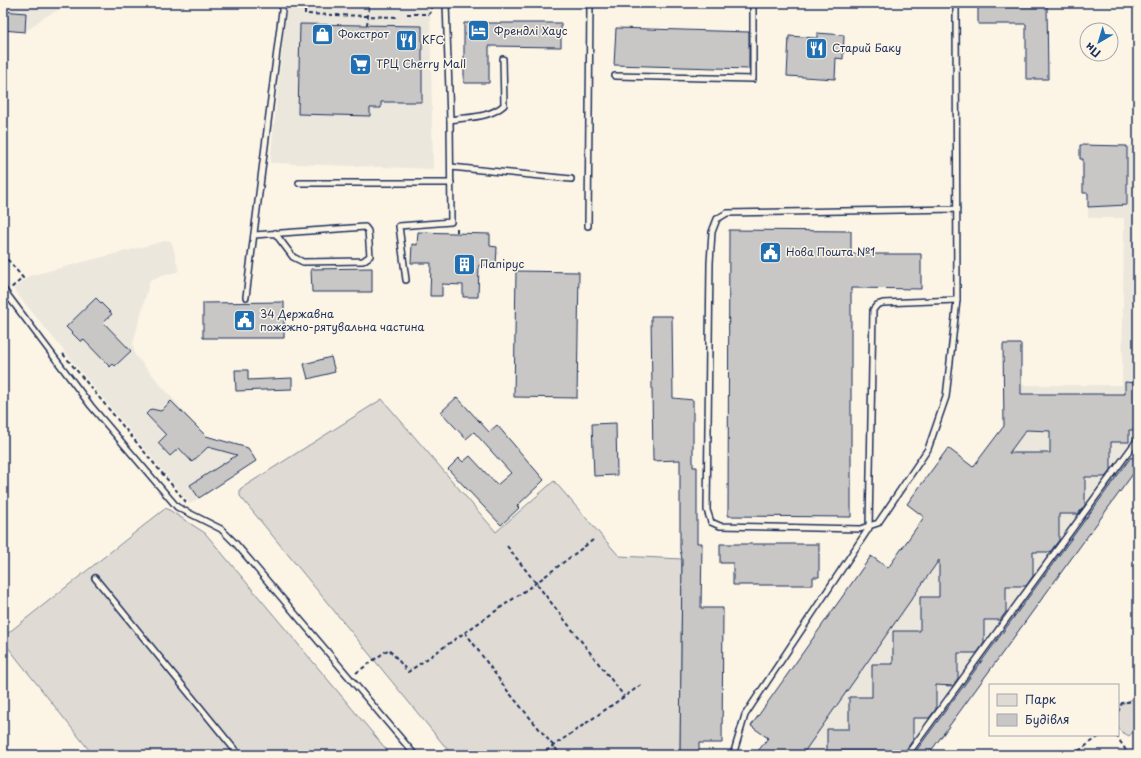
<svg xmlns="http://www.w3.org/2000/svg" width="1141" height="758" font-family="'Playpen Sans',sans-serif">
<style>
.built{fill:#ece7dc}
.green{fill:#dfdbd4;stroke:#7d8599}
.building{fill:#c8c7c6;stroke:#1b2f5e;fill-rule:evenodd}
.lines{fill:none;stroke-linecap:round;stroke-linejoin:round}
.service-casing{stroke:#1b2f5e;stroke-width:8}
.path{stroke:#1b2f5e;stroke-width:2;stroke-dasharray:4 3;stroke-linecap:butt}
.service{stroke:#fcf5e5;stroke-width:5}
.labels{text-anchor:middle;stroke-width:3;stroke-linejoin:round;paint-order:stroke}
.poi-label{font-size:11px;fill:#1b2f5e;stroke:#fcf5e5;text-anchor:start}
</style>
<rect width="100%" height="100%" fill="#fcf5e5"/>
<filter id="ink" filterUnits="userSpaceOnUse"><feTurbulence type="fractalNoise" baseFrequency=".025" numOctaves="2"/><feDisplacementMap in="SourceGraphic" scale="8" xChannelSelector="R" yChannelSelector="G"/><feConvolveMatrix kernelMatrix="1 2 1 2 8 2 1 2 1" color-interpolation-filters="sRGB"/></filter>
<g filter="url(#ink)">
<!-- built -->
<g class="built">
<polygon points="3,3 63,3 62,8 43,18 25,32 3,30"/>
<polygon points="287,3 430,3 433,169 270,163"/>
<polygon points="1080,145 1138,146 1138,474 1132,476 928,755 780,755 1021,436 1021,385 1122,385 1124,218 1088,218 1088,193 1083,193"/>
<polygon points="169,240 172,243 179,271 150,280 133,344 135,355 206,437 248,448 256,461 190,504 13,289 29,276"/>
</g>
<!-- green -->
<g class="green">
<polygon points="382,399 496,532 554,481 619,556 682,559 680,755 452,755 240,496 240,489"/>
<polygon points="166,508 205,533 391,755 93,755 3,641 3,637"/>
<polygon points="1138,697 1138,727 1129,736 1120,731 1118,728 1118,705"/>
</g>
<!-- building -->
<g class="building">
<polygon points="1047,4 1048,79 1026,79 1026,24 978,24 978,5"/>
<polygon points="3,11 26,13 25,32 3,30"/>
<polygon points="464,23 561,23 561,47 489,46 489,83 464,83"/>
<polygon points="300,24 422,26 422,102 381,102 381,108 370,108 370,116 298,114"/>
<polygon points="616,28 749,32 749,69 614,65"/>
<polygon points="817,33 844,35 843,59 836,58 835,79 787,76 789,36 817,38"/>
<polygon points="1080,145 1127,146 1127,205 1088,207 1088,193 1083,193 1083,159 1080,159"/>
<polygon points="729,230 851,231 851,254 921,254 921,289 851,288 851,517 728,516"/>
<polygon points="418,232 490,234 490,246 497,247 496,266 479,265 478,297 463,297 463,285 442,284 442,296 430,296 431,263 411,263 412,244 417,245"/>
<polygon points="372,268 372,292 312,292 311,269"/>
<polygon points="516,271 579,272 577,398 514,397"/>
<polygon points="96,298 112,314 103,322 131,351 115,366 113,364 110,367 83,339 81,342 66,327"/>
<polygon points="284,302 284,338 203,338 203,303"/>
<polygon points="651,316 672,316 673,398 693,400 693,467 697,467 697,543 702,543 701,608 723,608 722,743 699,743 699,755 680,755 682,559 680,549 680,460 653,461"/>
<path d="M1003 344H1021V394H1125V382L1136 383V394H1138L1137 430H1129V442H1111V470L1105 477H1085V505L1078 514H1059V540L1050 552H1033V576L1026 586H1006V612L1000 620H984V643L977 653H958V678L953 686 936 685V709L929 718H913V740L905 751H827V729H849V697H872V664H893V631H920V597H939V560L802 755H755L768 738 751 726 871 556 888 568 924 517 907 504 948 448 973 467 1004 426ZM1026 430 1050 431V453H1009Z"/>
<polygon points="331,357 335,372 308,379 304,364"/>
<polygon points="235,370 248,370 248,380 292,378 292,389 236,391"/>
<polygon points="457,397 489,432 497,425 544,480 517,506 519,508 501,525 448,469 459,458 463,462 470,456 497,485 511,473 474,432 466,439 441,412"/>
<polygon points="171,401 206,436 248,448 256,461 199,498 190,485 237,455 208,447 192,462 179,448 170,456 158,443 166,435 146,414 151,409 161,411"/>
<polygon points="616,423 617,475 594,476 592,424"/>
<polygon points="1131,457 1138,462 1138,467 928,755 913,755"/>
<polygon points="720,544 819,544 819,577 813,577 813,585 733,585 733,563 720,563"/>
</g>
<g class="lines">
<defs>
<g id="service">
<polyline points="956,3 957,300 946,397 928,449 878,523 860,529 720,526 711,522 707,510 710,263 712,232 717,219 727,213 957,209"/>
<polyline points="615,76 753,79 753,3"/>
<path d="M450 120C468 117 490 118 504 105L503 59"/>
<polyline points="451,167 571,179"/>
<polyline points="299,183 451,183"/>
<polyline points="588,226 590,3"/>
<polyline points="254,235 365,227 368,231 370,256 363,261 303,262 293,257 275,233"/>
<polyline points="406,280 399,226 451,222 450,120 446,3"/>
<polyline points="3,289 91,406 177,507 221,529 236,544 415,755"/>
<polyline points="246,297 283,3"/>
<polyline points="95,578 239,755"/>
<polyline points="733,755 745,715 869,528 873,310 877,305 883,303 957,300"/>
<polyline points="907,755 1138,439"/>
</g>
</defs>
<!-- service casing -->
<use href="#service" class="service-casing"/>
<!-- path -->
<g class="path">
<polyline points="305,3 305,14 396,17"/>
<polyline points="407,14 429,14 431,12 431,6"/>
<polyline points="367,25 369,6"/>
<polyline points="457,228 457,233"/>
<polyline points="3,254 23,278 11,288"/>
<polyline points="63,354 186,502"/>
<polyline points="507,546 624,696"/>
<polyline points="465,632 506,689 561,755"/>
<polyline points="356,673 389,649 408,672 536,583 593,540"/>
<polyline points="1118,712 1122,703 1138,700"/>
<polyline points="1116,735 1129,755"/>
<polyline points="540,755 641,685"/>
<polyline points="1073,755 1101,735"/>
</g>
<!-- service -->
<use href="#service" class="service"/>
</g>
</g>
<!-- icons -->
<defs>
<symbol id="hotel-square" viewBox="-11 -11 22 22"><rect x="-9" y="-9" width="18" height="18" rx="4" fill="#1f6fb2" stroke="#fcf5e5"/><path d="M-6-4.5h1.5V1H6V5H4.5V3h-9V5H-6ZM-4 0a1.8 1.8 0 1 1 3.6 0ZM.5 0V-2.5h3Q6-2.5 6 0Z" fill="#fff"/></symbol>
<symbol id="shop-square" viewBox="-11 -11 22 22"><rect x="-9" y="-9" width="18" height="18" rx="4" fill="#1f6fb2" stroke="#fcf5e5"/><path d="M-5-2.5h2.3a2.7 3.5 0 0 1 5.4 0H5L5.5 6h-11ZM-1.5-2.5h3a1.5 2.3 0 0 0-3 0Z" fill="#fff"/></symbol>
<symbol id="restaurant-square" viewBox="-11 -11 22 22"><rect x="-9" y="-9" width="18" height="18" rx="4" fill="#1f6fb2" stroke="#fcf5e5"/><path d="M-5-6h1v4h1v-4h1v4h1v-4h1v5L-1.5 .5V6h-2V.5L-5-1ZM5-6V6H3V1.5H1.5Q1.5-4 5-6Z" fill="#fff"/></symbol>
<symbol id="supermarket-square" viewBox="-11 -11 22 22"><rect x="-9" y="-9" width="18" height="18" rx="4" fill="#1f6fb2" stroke="#fcf5e5"/><path d="M-6-5.5h2.5l.6 2H6L4.5 2H-2.5L-4.4-4H-6ZM-1.5 3.2a1.3 1.3 0 1 0 .1 0ZM3 3.2a1.3 1.3 0 1 0 .1 0Z" fill="#fff"/></symbol>
<symbol id="civic-square" viewBox="-11 -11 22 22"><rect x="-9" y="-9" width="18" height="18" rx="4" fill="#1f6fb2" stroke="#fcf5e5"/><path d="M-.6-6.5H3V-4.5H.6V-3L4-1V1h2V6H-6V1h2V-1L-.6-3ZM-1.2 2.5V6h2.4V2.5Z" fill="#fff"/></symbol>
<symbol id="building-square" viewBox="-11 -11 22 22"><rect x="-9" y="-9" width="18" height="18" rx="4" fill="#1f6fb2" stroke="#fcf5e5"/><path d="M-4-6H4V6H1V3H-1V6H-4ZM-2.5-4.3h1.7v1.8h-1.7ZM.8-4.3h1.7v1.8H.8ZM-2.5-1h1.7V.8h-1.7ZM.8-1h1.7V.8H.8Z" fill="#fff"/></symbol>
</defs>
<g fill-rule="evenodd">
<use href="#hotel-square" x="466" y="18" width="25" height="25"/>
<use href="#shop-square" x="310" y="22" width="25" height="25"/>
<use href="#restaurant-square" x="394" y="28" width="25" height="25"/>
<use href="#restaurant-square" x="804" y="36" width="25" height="25"/>
<use href="#supermarket-square" x="348" y="52" width="25" height="25"/>
<use href="#civic-square" x="758" y="240" width="25" height="25"/>
<use href="#building-square" x="452" y="252" width="25" height="25"/>
<use href="#civic-square" x="232" y="308" width="25" height="25"/>
</g>
<g class="labels">
<!-- poi labels -->
<g class="poi-label">
<text x="494" y="35">Френдлі Хаус</text>
<text x="338" y="38">Фокстрот</text>
<text x="422" y="44">KFC</text>
<text x="832" y="52">Старий Баку</text>
<text x="376" y="68">ТРЦ Cherry Mall</text>
<text x="786" y="256">Нова Пошта №1</text>
<text x="480" y="268">Папірус</text>
<text x="260" y="318">34 Державна<tspan x="260" dy="13">пожежно-рятувальна частина</tspan></text>
</g>
</g>
<!-- margin -->
<rect width="1141" height="758" fill="none" stroke="#fcf5e5" stroke-width="16"/>
<rect x="8" y="8" width="1125" height="742" fill="none" stroke="#1b2f5e" stroke-width="1.5" filter="url(#ink)"/>
<!-- legend -->
<rect x="989" y="684" width="130" height="52" fill="#fcf5e5" stroke="#a2a6af"/>
<rect x="997" y="694" width="20" height="12" fill="#dfdbd4" stroke="#a2a6af"/>
<text x="1025" y="704" font-size="12" fill="#1b2f5e">Парк</text>
<rect x="997" y="714" width="20" height="12" fill="#c8c7c6" stroke="#a2a6af"/>
<text x="1025" y="724" font-size="12" fill="#1b2f5e">Будівля</text>
<!-- north arrow -->
<g transform="translate(1099 42) rotate(218)"><circle r="19" fill="#fcf5e5" stroke="#a2a6af"/>
<path d="M0-3L7 15L0 10L-7 15Z" fill="#1f6fb2"/>
<text y="-6" font-size="11" font-weight="bold" text-anchor="middle" fill="#1b2f5e">Пн</text>
</g>
</svg>
